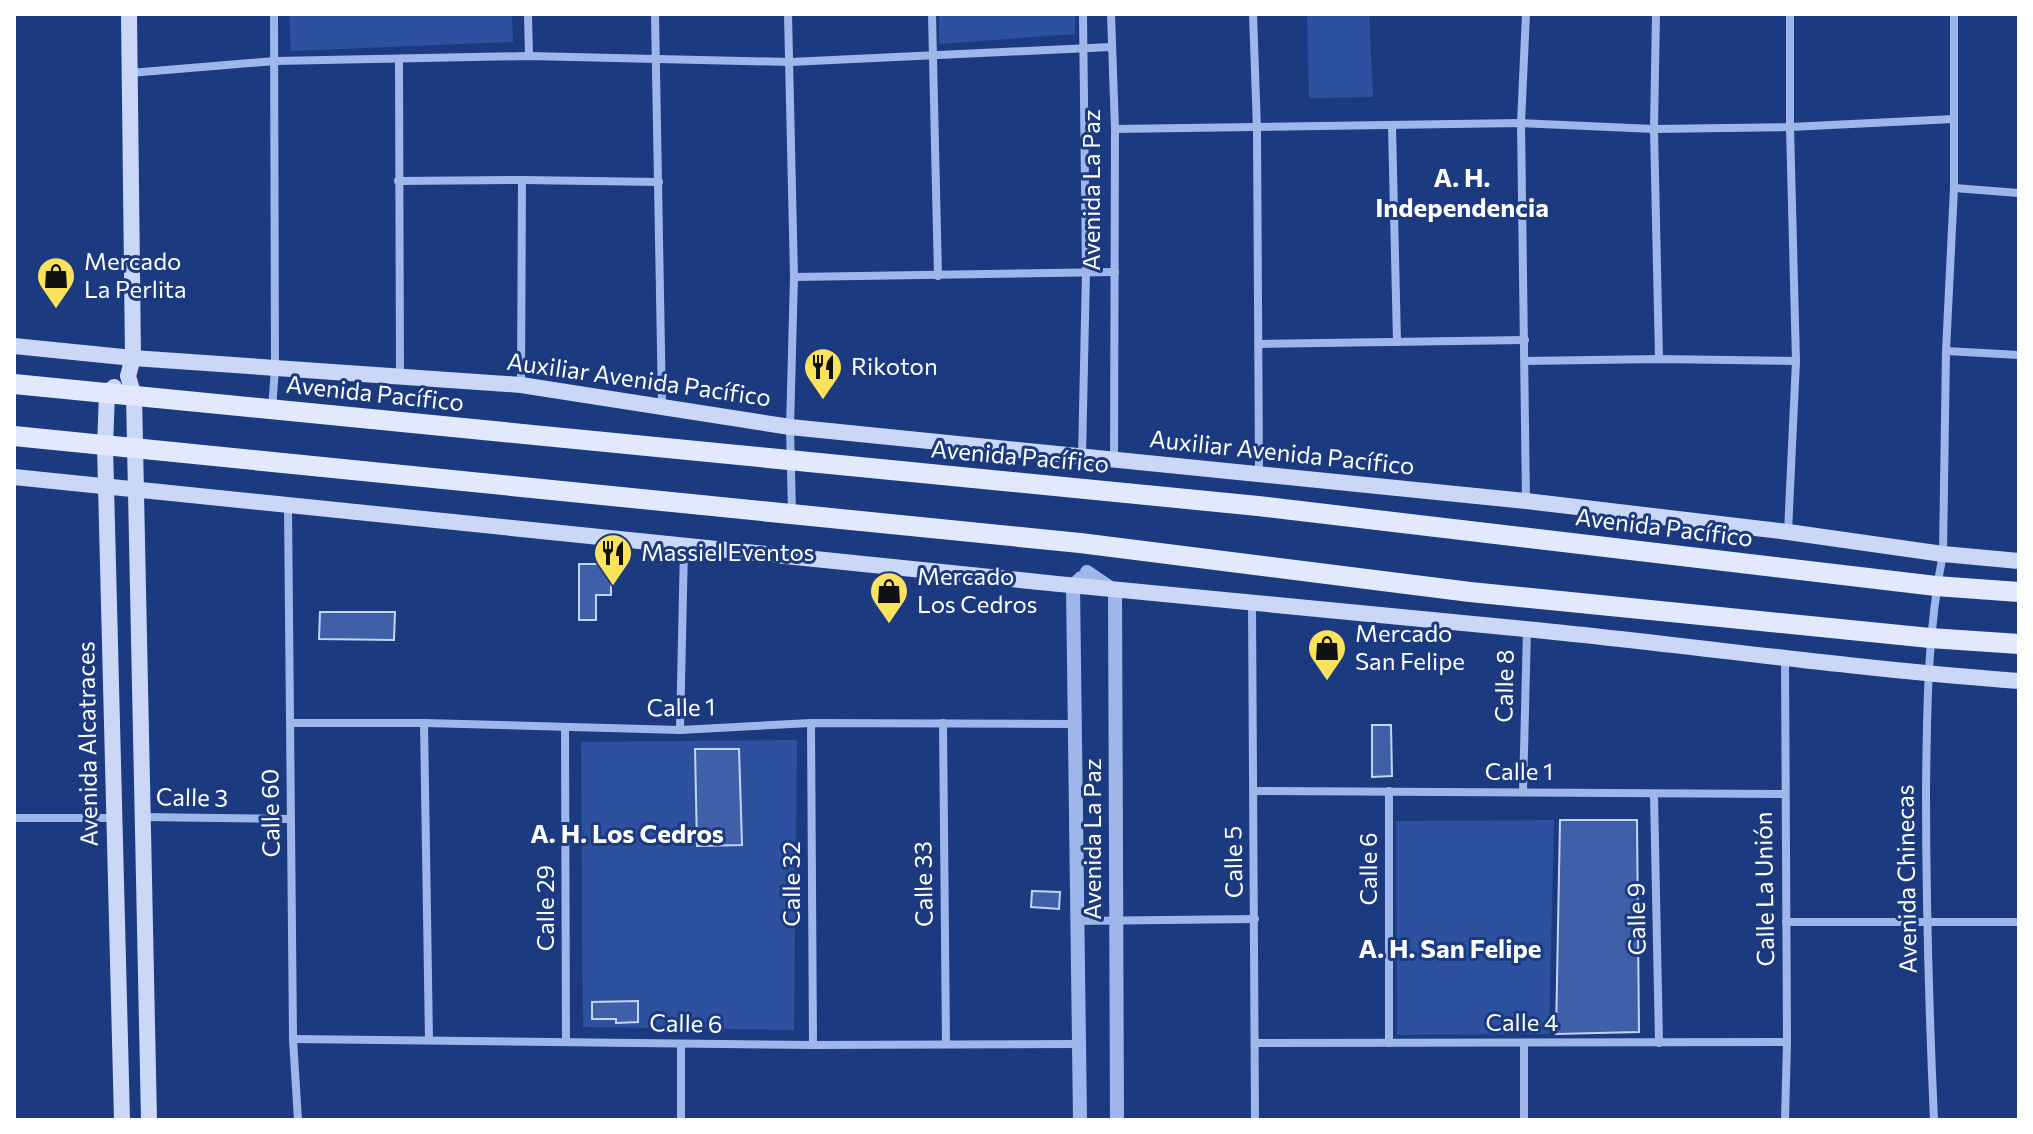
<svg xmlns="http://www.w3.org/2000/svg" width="2033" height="1134" font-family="Commissioner,sans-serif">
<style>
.green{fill:#2e519f}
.building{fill:#3f60a8;stroke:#c3d4f7;stroke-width:2}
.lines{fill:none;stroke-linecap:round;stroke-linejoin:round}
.minor{stroke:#9eb6ea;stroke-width:8}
.tertiary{stroke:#9eb6ea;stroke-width:14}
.secondary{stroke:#cad7f7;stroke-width:16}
.primary{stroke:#e2e9fe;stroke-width:20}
.labels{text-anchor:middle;stroke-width:6;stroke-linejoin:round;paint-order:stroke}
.street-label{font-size:24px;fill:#fff;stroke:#1b3a80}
.poi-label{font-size:24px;fill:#fff;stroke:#1b3a80;text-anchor:start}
.neighbourhood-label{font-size:26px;font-weight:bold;fill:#fff;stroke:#1b3a80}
</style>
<rect width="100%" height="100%" fill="#1b3a80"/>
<!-- green -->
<g class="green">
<polygon points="289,14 512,14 513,42 291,51"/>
<polygon points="939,14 1075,14 1075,34 939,44"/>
<polygon points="1307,14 1369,14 1373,97 1309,98"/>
<polygon points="797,740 794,1030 583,1027 581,742"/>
<polygon points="1554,820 1549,1034 1397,1035 1396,821"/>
</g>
<!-- building -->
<g class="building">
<polygon points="579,564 611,564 611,595 596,595 596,620 579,620"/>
<polygon points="320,612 395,612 394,640 319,639"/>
<polygon points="1372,725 1391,725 1392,776 1372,777"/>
<polygon points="695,749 739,749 742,845 697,846"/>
<polygon points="1560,820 1637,820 1639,1032 1556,1034"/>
<polygon points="1032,891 1060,892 1059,909 1031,907"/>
<polygon points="638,1001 638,1022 616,1023 616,1019 592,1019 592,1002"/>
</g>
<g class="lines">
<!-- minor -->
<g class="minor">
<polyline points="528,14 529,56"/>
<polyline points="655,14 662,406"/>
<polyline points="788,14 794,277 790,427 792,513"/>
<polyline points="932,14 938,276"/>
<polyline points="1111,14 1115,129 1114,460"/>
<polyline points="1253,14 1257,129 1259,474"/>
<polyline points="1526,14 1521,123 1526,501"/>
<polyline points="1656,14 1654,129 1659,359"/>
<polyline points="399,59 400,377"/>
<polyline points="130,73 275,61 529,56 790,62 1111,47"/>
<polyline points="1392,126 1397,342"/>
<polyline points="1115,129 1521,123 1654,129 1790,127 1954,119"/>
<polyline points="398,181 522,180 659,182"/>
<polyline points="1954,188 2019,193"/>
<polyline points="794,277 1115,272"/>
<polyline points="1259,344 1525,340"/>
<polyline points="1946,351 2019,355"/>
<polyline points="1525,361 1659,359 1796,361"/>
<polyline points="521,385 522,180"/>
<polyline points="272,409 275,368 274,14"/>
<polyline points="1082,457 1086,272 1083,14"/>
<polyline points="288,507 293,1039 298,1120"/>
<polyline points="1788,532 1796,361 1790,127 1790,14"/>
<polyline points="1252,604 1255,1120"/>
<polyline points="1785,657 1787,1042 1785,1120"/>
<polyline points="290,723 424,723 680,730 811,723 1073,724"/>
<polyline points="424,723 429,1040"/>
<polyline points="811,723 813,1045"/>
<polyline points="943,723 946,1043"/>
<polyline points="565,728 566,1041"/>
<polyline points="680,730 684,547"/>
<polyline points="1254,791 1784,794"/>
<polyline points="1523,792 1527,629"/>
<polyline points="1654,794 1659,1043"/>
<polyline points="141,817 291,819"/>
<polyline points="14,818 114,818"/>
<polyline points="1076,921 1255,919"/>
<polyline points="1786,922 2019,922"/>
<polyline points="293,1039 813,1045 1079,1044"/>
<polyline points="1256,1043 1787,1042"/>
<polyline points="1389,1043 1389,791"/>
<polyline points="681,1120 681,1044"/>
<polyline points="1524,1120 1524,1043"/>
<path d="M1934 1120C1929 1010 1926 901 1926 791 1927 711 1927 633 1943 554L1946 351 1954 188V14"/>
</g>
<!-- tertiary -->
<g class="tertiary">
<polyline points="1087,572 1115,591 1117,1120"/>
<polyline points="1080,1120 1073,586 1081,578"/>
</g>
<!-- secondary -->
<g class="secondary">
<polyline points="129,14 133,358 128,376 134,396 149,1120"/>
<polyline points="14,346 133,358 521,385 790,427 1526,501 1788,532 1943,554 2019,561"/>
<polyline points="114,387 107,393 105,446 122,1120"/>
<path d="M14 477C518 529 1021 582 1525 629 1690 645 1854 669 2019 681"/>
</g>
<!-- primary -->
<g class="primary">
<polyline points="14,384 1258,506 1936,586 2019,592"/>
<polyline points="14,436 1080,543 1470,592 1930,638 2019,644"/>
</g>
</g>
<!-- icons -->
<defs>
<symbol id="shop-pin" viewBox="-11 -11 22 30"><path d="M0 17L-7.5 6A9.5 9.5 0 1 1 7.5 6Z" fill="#fbe25b" stroke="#1b3a80"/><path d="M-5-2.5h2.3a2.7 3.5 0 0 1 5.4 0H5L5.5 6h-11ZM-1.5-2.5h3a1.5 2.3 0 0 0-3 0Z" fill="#111"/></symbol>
<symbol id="restaurant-pin" viewBox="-11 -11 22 30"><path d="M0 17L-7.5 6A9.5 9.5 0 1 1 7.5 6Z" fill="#fbe25b" stroke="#1b3a80"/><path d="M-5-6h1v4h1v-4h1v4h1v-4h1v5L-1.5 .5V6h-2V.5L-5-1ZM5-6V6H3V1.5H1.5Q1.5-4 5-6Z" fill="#111"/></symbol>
</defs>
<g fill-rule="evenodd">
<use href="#shop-pin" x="34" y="254" width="44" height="60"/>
<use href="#restaurant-pin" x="801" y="345" width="44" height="60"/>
<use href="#restaurant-pin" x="591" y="531" width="44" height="60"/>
<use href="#shop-pin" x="867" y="569" width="44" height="60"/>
<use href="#shop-pin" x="1305" y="626" width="44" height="60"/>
</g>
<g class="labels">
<!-- street labels -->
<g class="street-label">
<text transform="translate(1092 190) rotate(-90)" y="8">Avenida La Paz</text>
<text transform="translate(639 380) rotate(8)" y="8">Auxiliar Avenida Pacífico</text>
<text transform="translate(375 394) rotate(6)" y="8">Avenida Pacífico</text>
<text transform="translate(1282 453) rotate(6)" y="8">Auxiliar Avenida Pacífico</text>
<text transform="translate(1020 457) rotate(5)" y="8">Avenida Pacífico</text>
<text transform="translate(1664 528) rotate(7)" y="8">Avenida Pacífico</text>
<text transform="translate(1505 686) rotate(-89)" y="8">Calle 8</text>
<text transform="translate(681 708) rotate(-1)" y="8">Calle 1</text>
<text transform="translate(88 744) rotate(-91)" y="8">Avenida Alcatraces</text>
<text x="1519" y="780">Calle 1</text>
<text transform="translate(192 798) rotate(1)" y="8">Calle 3</text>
<text transform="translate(271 813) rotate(-91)" y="8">Calle 60</text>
<text transform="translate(1093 839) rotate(-90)" y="8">Avenida La Paz</text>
<text transform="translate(1234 862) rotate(-91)" y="8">Calle 5</text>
<text transform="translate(1369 869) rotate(-90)" y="8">Calle 6</text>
<text transform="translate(1907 879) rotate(-91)" y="8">Avenida Chinecas</text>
<text transform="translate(792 884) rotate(-90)" y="8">Calle 32</text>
<text transform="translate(924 884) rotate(-91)" y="8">Calle 33</text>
<text transform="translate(1765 889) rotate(-91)" y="8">Calle La Unión</text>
<text transform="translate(546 908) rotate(-90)" y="8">Calle 29</text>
<text transform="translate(1637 919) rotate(-91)" y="8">Calle 9</text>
<text x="1522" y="1031">Calle 4</text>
<text transform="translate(686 1024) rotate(1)" y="8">Calle 6</text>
</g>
<!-- poi labels -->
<g class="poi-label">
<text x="84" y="270">Mercado<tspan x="84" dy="28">La Perlita</tspan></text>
<text x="851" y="375">Rikoton</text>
<text x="641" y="561">Massiel Eventos</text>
<text x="917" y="585">Mercado<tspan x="917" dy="28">Los Cedros</tspan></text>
<text x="1355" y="642">Mercado<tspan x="1355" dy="28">San Felipe</tspan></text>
</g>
<!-- neighbourhood labels -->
<g class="neighbourhood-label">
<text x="1462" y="187">A. H.<tspan x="1462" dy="30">Independencia</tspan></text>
<text x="627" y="843">A. H. Los Cedros</text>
<text x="1450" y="958">A. H. San Felipe</text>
</g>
</g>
<!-- border -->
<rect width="2033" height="1134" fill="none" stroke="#ffffff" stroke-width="32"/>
</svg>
